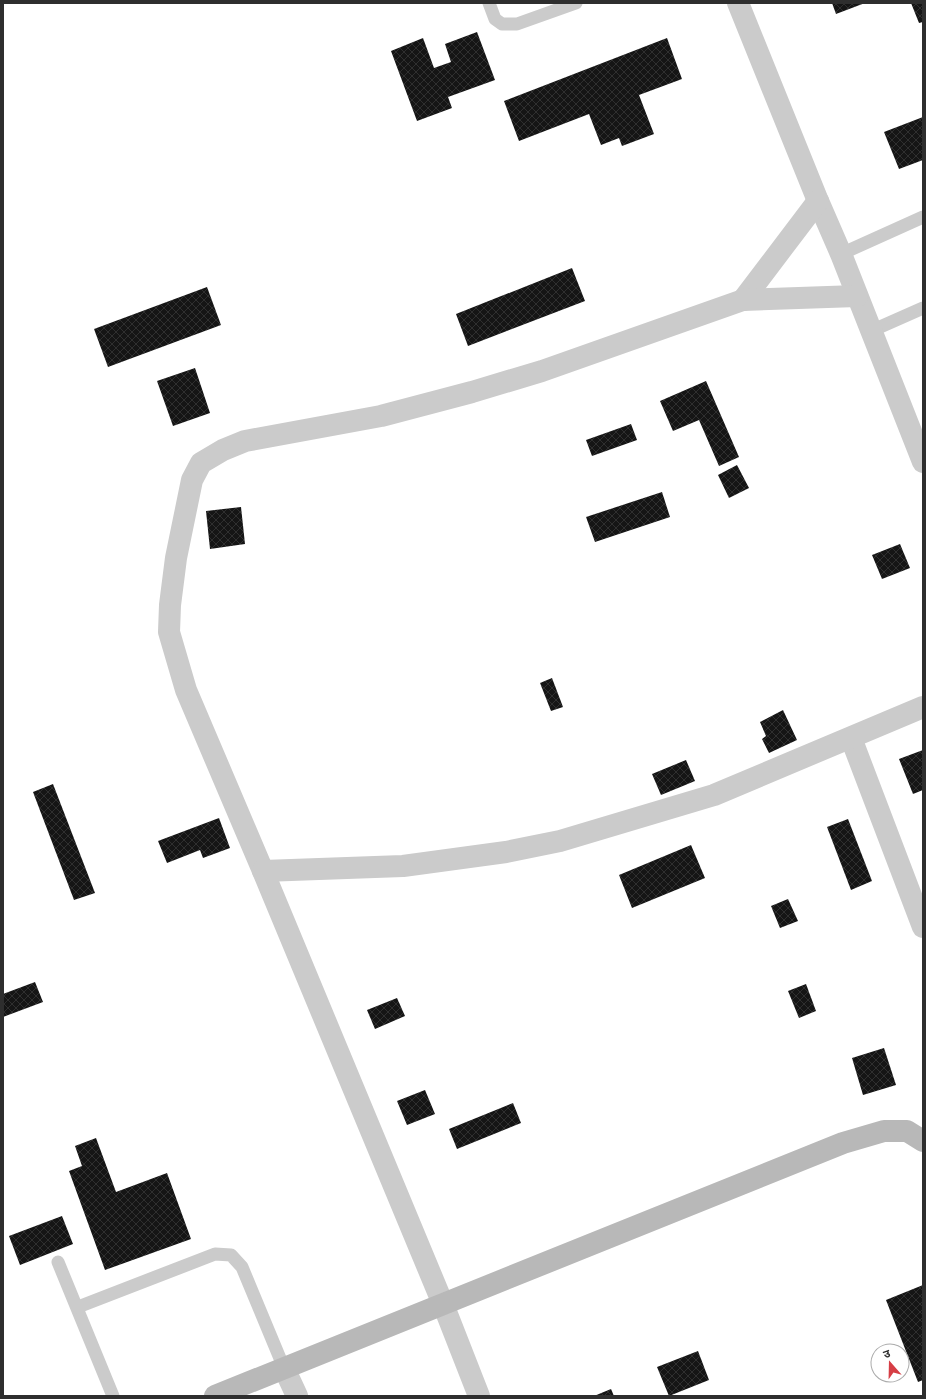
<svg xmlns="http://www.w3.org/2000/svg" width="926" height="1399" font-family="'Fira Sans','Noto Sans Devanagari',sans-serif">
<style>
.building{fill:url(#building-cross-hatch)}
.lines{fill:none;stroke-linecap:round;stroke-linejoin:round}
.lane{stroke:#cbcbcb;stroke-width:13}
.street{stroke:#cbcbcb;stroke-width:22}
.secondary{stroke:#b8b8b8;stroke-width:22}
</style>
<defs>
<pattern id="building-cross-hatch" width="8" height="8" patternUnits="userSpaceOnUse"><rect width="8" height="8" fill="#151515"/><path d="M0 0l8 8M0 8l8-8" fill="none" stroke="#2f2f2f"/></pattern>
</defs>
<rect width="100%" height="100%" fill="#fff"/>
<!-- building -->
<g class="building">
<polygon points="832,3 865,3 836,14"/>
<polygon points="911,3 923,3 923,22 919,23"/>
<polygon points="477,32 495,80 448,97 452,108 417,121 391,51 423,38 434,68 451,62 445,44"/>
<polygon points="667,38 682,79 639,95 654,134 622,146 619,138 601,145 589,114 519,141 504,101"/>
<polygon points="923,117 923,160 899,169 884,132"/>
<polygon points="572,268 585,301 468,346 456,314"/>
<polygon points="207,287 221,325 108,367 94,329"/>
<polygon points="195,368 210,413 173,426 157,381"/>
<polygon points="706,381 739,457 719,466 699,420 673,431 660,401"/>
<polygon points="631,424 637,440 592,456 586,440"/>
<polygon points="737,465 749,488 729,498 718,475"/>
<polygon points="662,492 670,517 595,542 586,517"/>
<polygon points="241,507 245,544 210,549 206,511"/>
<polygon points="900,544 910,568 882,579 872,555"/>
<polygon points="552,678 563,707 551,711 540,683"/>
<polygon points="783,710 797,740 769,753 762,739 766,736 760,722"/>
<polygon points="923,750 923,790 913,794 899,759"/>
<polygon points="686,760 695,781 661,795 652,774"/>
<polygon points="53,784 95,893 74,900 33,792"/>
<polygon points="219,818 230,848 203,858 200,850 167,863 158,841"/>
<polygon points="848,819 872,881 851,890 827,827"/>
<polygon points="691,845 705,878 632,908 619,875"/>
<polygon points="788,899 798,921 780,928 771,906"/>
<polygon points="35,982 43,1002 3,1017 3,994"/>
<polygon points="806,984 816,1011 799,1018 788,991"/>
<polygon points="397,998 405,1016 375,1029 367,1010"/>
<polygon points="884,1048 896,1085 863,1095 852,1058"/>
<polygon points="425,1090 435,1114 407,1125 397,1101"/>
<polygon points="513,1103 521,1123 457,1149 449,1129"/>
<polygon points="96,1138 116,1192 167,1173 191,1239 105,1270 69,1171 82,1166 75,1146"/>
<polygon points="62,1216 73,1244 20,1265 9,1236"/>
<polygon points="923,1285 923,1380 918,1382 886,1300"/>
<polygon points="698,1351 709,1380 669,1396 657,1367"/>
<polygon points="611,1389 614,1396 594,1396"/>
</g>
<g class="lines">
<!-- lane -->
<g class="lane">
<polyline points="489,3 495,19 502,24 517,24 576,3"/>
<polyline points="841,254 923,217"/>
<polyline points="871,331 923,308"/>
<polyline points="58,1262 113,1396"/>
<polyline points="78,1307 215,1254 231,1255 242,1267 284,1368"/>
</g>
<!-- street -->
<g class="street">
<polyline points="738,3 818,201 841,254 923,462"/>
<polyline points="743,300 818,201"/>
<polyline points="851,738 923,927"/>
<polyline points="263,871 186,690 169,632 170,605 176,558 192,480 201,463 223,450 245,441 381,416 472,392 542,371 743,300 857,296"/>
<polyline points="284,1368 297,1396"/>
<polyline points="479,1396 443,1304 263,871 403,866 506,852 560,841 714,795 923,707"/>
</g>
<!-- secondary -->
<polyline class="secondary" points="215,1396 843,1143 884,1131 907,1131 923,1141"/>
</g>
<!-- border -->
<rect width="926" height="1399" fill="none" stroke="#2e2e2e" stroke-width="8"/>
<!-- north arrow -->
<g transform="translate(890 1363) rotate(340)"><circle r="19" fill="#ffffff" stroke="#ababab"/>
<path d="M0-3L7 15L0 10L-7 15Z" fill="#d63e45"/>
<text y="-6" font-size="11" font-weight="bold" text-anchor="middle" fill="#2e2e2e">उ</text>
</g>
</svg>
